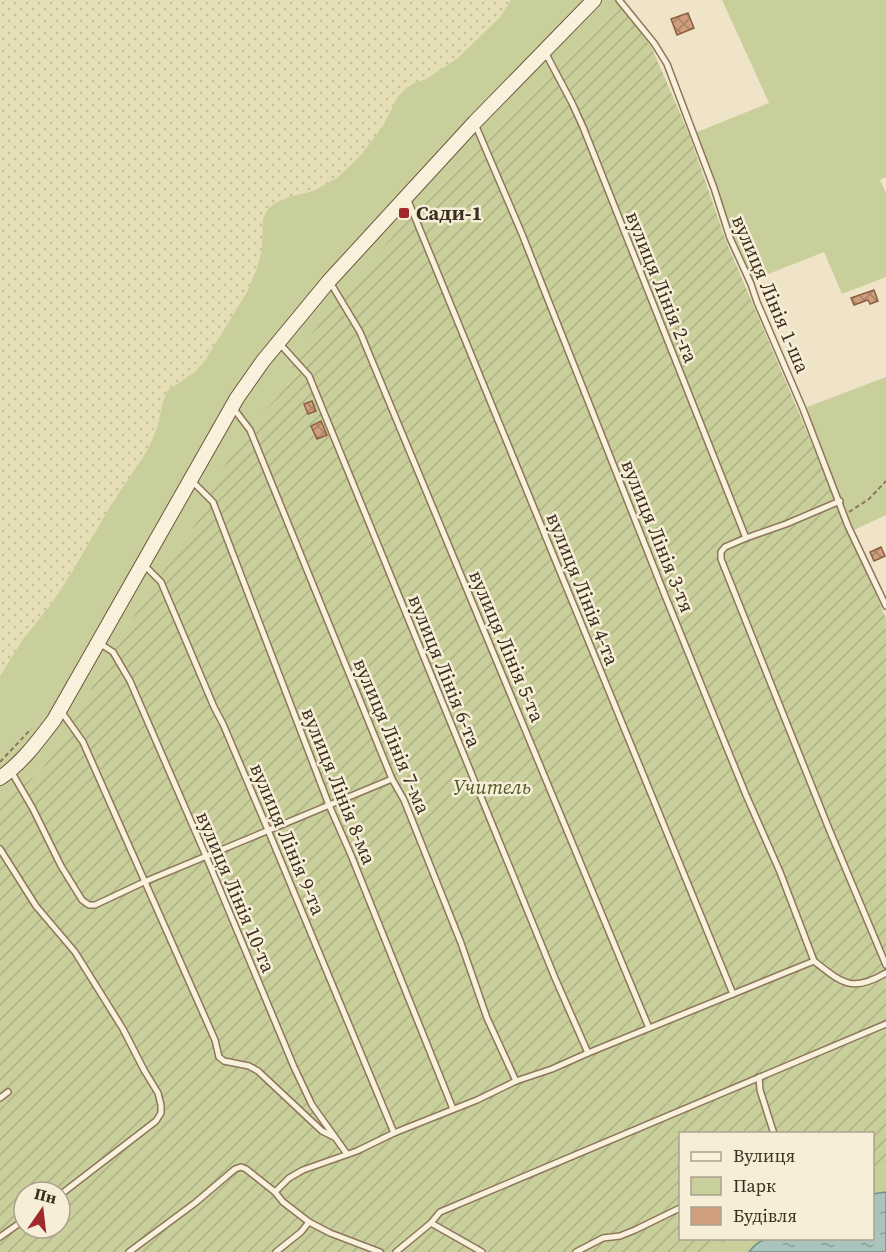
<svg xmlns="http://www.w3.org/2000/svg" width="886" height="1252" font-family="'Source Serif 4',serif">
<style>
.farmland{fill:url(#farmland-dots)}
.green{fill:#c9cf9b}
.garden{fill:url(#garden-furrows);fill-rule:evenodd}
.water{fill:url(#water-ripples);stroke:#6f938a;stroke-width:1.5}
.building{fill:url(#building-cross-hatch);stroke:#8d5f41;stroke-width:1.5}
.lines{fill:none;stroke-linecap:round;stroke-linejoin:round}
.lane-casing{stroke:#8d765c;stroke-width:8}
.secondary-casing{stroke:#6f573f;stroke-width:16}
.path{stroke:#8d765c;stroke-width:2;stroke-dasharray:4.5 3;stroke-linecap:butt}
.lane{stroke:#faf1dc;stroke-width:5}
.secondary{stroke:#faf1dc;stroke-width:14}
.poi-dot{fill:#9e2a2b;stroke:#f7eed8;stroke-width:2}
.labels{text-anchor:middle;stroke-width:5;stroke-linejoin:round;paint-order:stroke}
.poi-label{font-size:20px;font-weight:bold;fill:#3d2e20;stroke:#f7eed8;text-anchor:start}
.street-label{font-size:20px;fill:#3d2e20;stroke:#f7eed8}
.park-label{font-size:20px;font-style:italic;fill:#4d5a26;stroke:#f7eed8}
</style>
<defs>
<pattern id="farmland-dots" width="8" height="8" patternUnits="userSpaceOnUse" patternTransform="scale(1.5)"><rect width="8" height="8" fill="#e6deb5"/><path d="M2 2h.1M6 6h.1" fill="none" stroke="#c6bf9b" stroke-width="1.8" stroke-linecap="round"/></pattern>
<pattern id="garden-furrows" width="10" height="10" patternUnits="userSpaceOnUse" patternTransform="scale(1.5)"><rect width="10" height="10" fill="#c9cf9b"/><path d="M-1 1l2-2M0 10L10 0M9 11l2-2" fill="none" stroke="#aeb285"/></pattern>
<pattern id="water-ripples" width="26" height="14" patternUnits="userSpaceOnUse" patternTransform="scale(1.5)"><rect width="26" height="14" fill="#a9c4bc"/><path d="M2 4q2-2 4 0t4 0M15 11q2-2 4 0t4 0" fill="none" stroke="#8ba098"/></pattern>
<pattern id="building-cross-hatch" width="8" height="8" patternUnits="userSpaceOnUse" patternTransform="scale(1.5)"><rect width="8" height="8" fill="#cf9f7d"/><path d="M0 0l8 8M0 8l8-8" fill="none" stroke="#a98266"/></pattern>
</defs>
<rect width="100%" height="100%" fill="#f0e4c8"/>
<!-- farmland -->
<polygon class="farmland" points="0,0 511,0 501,16 458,58 426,79 414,83 405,89 398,96 383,126 361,155 337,178 313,191 289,197 273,204 263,219 262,249 257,268 247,292 204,362 193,373 167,391 163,401 158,425 153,438 145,454 111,505 72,572 52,603 23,639 0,676"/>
<!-- green -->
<g class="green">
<polygon points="511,0 586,0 260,357 49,718 33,740 0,771 0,676 23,639 52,603 72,572 111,505 145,454 153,438 158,425 163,401 167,391 193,373 204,362 247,292 257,268 262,249 263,219 266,212 273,204 289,197 313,191 337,178 361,155 383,126 398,96 405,89 414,83 426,79 458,58 501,16"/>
<polygon points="601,0 614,0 621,7 402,226 289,363 298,374 252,425 208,505 147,595 108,658 62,741 38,774 0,799 0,784 40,748 234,414 267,365 328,288 583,17"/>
<polygon points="722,0 886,0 886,177 880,180 886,193 886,277 842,294 824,252 753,280 734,237 697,132 769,103"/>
<polygon points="886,377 886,515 854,530 819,445 807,407"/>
<polygon points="886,1166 886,1192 873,1194 872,1172"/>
<polygon points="730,1239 768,1239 763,1240 749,1252 704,1252"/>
</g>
<!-- garden -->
<path class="garden" d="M621 7 651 46 689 134 726 241 886 618V1166L873 1172 872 1134H680V1238L730 1239 704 1252H0V799L38 774 62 741 108 658 147 595 208 505 206 494 252 425 298 374 289 363 344 293 402 226ZM24 1192H60V1228H24Z"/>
<!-- water -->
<path class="water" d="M886 1192V1252H749C754 1245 760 1240 768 1239L872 1238 873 1194Z"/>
<!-- building -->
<g class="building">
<polygon points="688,13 694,28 677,35 671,19"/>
<polygon points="874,290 878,301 870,304 868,300 854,305 851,298"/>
<polygon points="312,401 316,411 308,414 304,404"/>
<polygon points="321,421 327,435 317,439 311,426"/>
<polygon points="881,547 885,556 874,561 870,552"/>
</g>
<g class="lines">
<defs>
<g id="lane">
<polyline points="619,0 654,43 667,64 714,188 730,238 751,284 757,302 803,409 848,526 886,606"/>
<polyline points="545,52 572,103 583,127 746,538"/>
<polyline points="475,124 522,234 664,593 746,795 780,872 814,961"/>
<polyline points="407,198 733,994"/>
<polyline points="330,282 360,332 649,1028"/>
<polyline points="280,344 309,376 555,978 588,1053"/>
<polyline points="234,409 250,430 392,779 404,800 461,943 487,1018 516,1081"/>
<polyline points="192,481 213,502 329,805 351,855 453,1109"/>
<polyline points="840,501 786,524 746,538 725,547 721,552 721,559 829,829 886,965"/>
<polyline points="144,565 161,582 214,707 223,724 268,830 394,1133"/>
<polyline points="99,643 113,652 130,681 206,856 294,1067 312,1105 347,1154"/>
<polyline points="61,711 83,742 215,1040 219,1057 224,1061 249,1066 258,1071 322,1131 334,1137"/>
<polyline points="11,771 33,809 61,866 82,900 89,905 95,905 144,882 392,779"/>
<polyline points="0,849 36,906 75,952 123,1029 144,1070 158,1093 161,1105 161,1113 156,1121 60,1195"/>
<polyline points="759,1077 760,1090 774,1134"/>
<polyline points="0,1098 8,1092"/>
<path d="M275 1192 289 1178 303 1170 357 1151 394 1133 477 1100 516 1081 552 1069 588 1053 814 961C842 983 852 993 886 973"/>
<polyline points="431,1223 482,1252"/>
<polyline points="0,1237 24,1220"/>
<polyline points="129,1252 195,1203 235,1169 241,1167 246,1169 275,1192 283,1202 309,1222 330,1233 380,1252"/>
<polyline points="276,1252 301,1232 309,1222"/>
<polyline points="396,1252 431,1223 440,1212 886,1024"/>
<polyline points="576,1252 603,1238 620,1236 635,1230 680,1208"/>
</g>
<path id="secondary" d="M0 778C22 763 38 741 54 720L237 398 263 361 329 281 475 122 594 0"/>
</defs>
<!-- lane casing -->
<use href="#lane" class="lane-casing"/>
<!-- secondary casing -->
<use href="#secondary" class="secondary-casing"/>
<!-- path -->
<g class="path">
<polyline points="849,512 869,499 886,481"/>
<polyline points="0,762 31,729"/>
</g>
<!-- lane -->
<use href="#lane" class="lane"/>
<!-- secondary -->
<use href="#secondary" class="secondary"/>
</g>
<!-- markers -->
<rect class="poi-dot" x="398" y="207" width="12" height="12" rx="3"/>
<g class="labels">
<!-- poi labels -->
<g class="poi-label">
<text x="416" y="220">Сади-1</text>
</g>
<!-- street labels -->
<g class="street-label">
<text transform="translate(662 287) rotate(68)" y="7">вулиця Лінія 2-га</text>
<text transform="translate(771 294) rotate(67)" y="7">вулиця Лінія 1-ша</text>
<text transform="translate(658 536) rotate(68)" y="7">вулиця Лінія 3-тя</text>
<text transform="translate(583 589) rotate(68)" y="7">вулиця Лінія 4-та</text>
<text transform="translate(507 646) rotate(67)" y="7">вулиця Лінія 5-та</text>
<text transform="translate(445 671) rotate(68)" y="7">вулиця Лінія 6-та</text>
<text transform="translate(392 736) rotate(67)" y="7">вулиця Лінія 7-ма</text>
<text transform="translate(339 786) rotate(68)" y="7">вулиця Лінія 8-ма</text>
<text transform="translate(288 839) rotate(67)" y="7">вулиця Лінія 9-та</text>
<text transform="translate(236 892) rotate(67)" y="7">вулиця Лінія 10-та</text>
</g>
<!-- park labels -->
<g class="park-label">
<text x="492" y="794">Учитель</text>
</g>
</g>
<!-- legend -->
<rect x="679" y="1132" width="195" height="108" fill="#f7eed8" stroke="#ada18e" stroke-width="1.5"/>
<rect x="691" y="1152" width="30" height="9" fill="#faf1dc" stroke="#ada18e" stroke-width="1.5"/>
<text x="733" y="1162" font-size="18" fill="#3d2e20">Вулиця</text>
<rect x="691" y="1177" width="30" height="18" fill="#c9cf9b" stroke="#ada18e" stroke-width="1.5"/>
<text x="733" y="1192" font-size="18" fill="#3d2e20">Парк</text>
<rect x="691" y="1207" width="30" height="18" fill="#cf9f7d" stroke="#ada18e" stroke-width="1.5"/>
<text x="733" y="1222" font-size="18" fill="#3d2e20">Будівля</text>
<!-- north arrow -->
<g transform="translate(42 1210) rotate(14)"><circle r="28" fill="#f7eed8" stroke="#ada18e" stroke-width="1.5"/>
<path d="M0-4.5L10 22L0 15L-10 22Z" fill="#9e2a2b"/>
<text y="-9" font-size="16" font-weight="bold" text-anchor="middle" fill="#3d2e20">Пн</text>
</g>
</svg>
